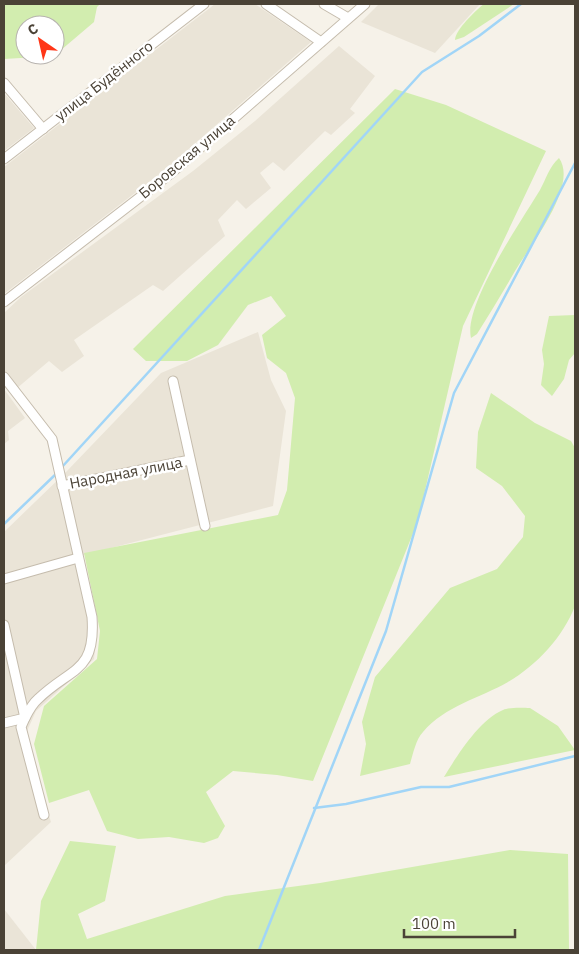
<svg xmlns="http://www.w3.org/2000/svg" width="579" height="954" font-family="'IBM Plex Sans',sans-serif">
<style>
.residential{fill:#eae4d7}
.green{fill:#d2edaf;fill-rule:evenodd}
.lines{fill:none;stroke-linecap:round;stroke-linejoin:round}
.stream{stroke:#a1d5f7;stroke-width:2.5}
.street-casing{stroke:#c5bcad;stroke-width:11}
.street{stroke:#fff;stroke-width:9}
.labels{text-anchor:middle;stroke-width:5;stroke-linejoin:round;paint-order:stroke}
.street-label{font-size:15px;fill:#4a4236;stroke:#fff}
</style>
<rect width="100%" height="100%" fill="#f6f2e9"/>
<!-- residential -->
<g class="residential">
<polygon points="215,4 255,4 311,42 166,169 4,294 4,167"/>
<polygon points="379,4 480,4 435,53 361,22"/>
<polygon points="339,46 375,76 350,109 355,113 331,135 325,131 284,171 273,162 260,173 271,188 246,209 237,200 218,220 225,236 163,291 153,285 74,340 84,356 62,372 49,361 16,389 4,372 4,313 21,297 193,171 255,121"/>
<polygon points="4,93 34,128 4,151"/>
<polygon points="258,332 271,380 286,411 273,506 80,556 97,628 94,659 36,711 24,738 51,822 4,866 4,532 67,471 161,373"/>
<polygon points="4,389 25,418 8,431 9,440 4,444"/>
<polygon points="4,909 36,950 4,950"/>
</g>
<!-- green -->
<g class="green">
<path d="M4 4H100L97 7 94 22 54 56 4 59ZM25 25H55V55H25Z"/>
<path d="M484 4H514L464 37 455 40C455 30 476 10 484 4Z"/>
<polygon points="395,89 446,105 546,151 463,326 418,521 313,781 277,775 233,771 206,792 225,826 218,838 204,843 169,837 138,839 107,831 89,790 49,803 34,744 44,706 97,659 100,631 84,553 278,515 287,490 295,398 286,373 267,358 262,335 286,316 271,296 248,305 218,345 187,361 146,361 133,349"/>
<path d="M559 158C579 186 529 247 515 271 503 292 490 313 477 334L471 338C463 305 522 220 540 190 546 179 549 167 559 158Z"/>
<polygon points="575,315 575,353 569,360 564,379 552,396 541,385 544,364 542,350 549,316"/>
<path d="M491 393 535 423 571 441 575 448V606C563 637 537 665 508 682 480 698 445 706 423 732 416 739 413 754 410 764L360 776 366 744 362 722 375 677 450 588 497 569 523 537 525 516 502 486 476 468 478 432Z"/>
<path d="M530 708 558 726 575 750 444 777C457 756 479 720 503 710 510 707 523 708 530 708Z"/>
<polygon points="70,841 116,846 105,901 78,914 87,939 225,896 320,883 510,850 568,854 569,950 36,950 41,901"/>
</g>
<g class="lines">
<!-- stream -->
<g class="stream">
<polyline points="62,467 422,72 479,36 521,4"/>
<polyline points="4,524 57,473"/>
<polyline points="314,808 346,804 421,787 449,787 575,756"/>
<polyline points="259,950 386,631 454,393 575,163"/>
</g>
<defs>
<g id="street">
<polyline points="266,4 321,42"/>
<polyline points="324,4 348,18"/>
<polyline points="4,83 43,129"/>
<polyline points="4,159 204,4"/>
<polyline points="4,302 170,174 365,4"/>
<path d="M4 377 52 439 92 617C96 673 71 667 38 699 32 704 28 712 25 718L4 723"/>
<polyline points="173,381 205,526"/>
<polyline points="62,486 190,460"/>
<polyline points="4,579 78,558"/>
<polyline points="4,625 25,718 21,727 44,815"/>
</g>
</defs>
<!-- street casing -->
<use href="#street" class="street-casing"/>
<!-- street -->
<use href="#street" class="street"/>
</g>
<g class="labels">
<!-- street labels -->
<g class="street-label">
<text transform="translate(104 81) rotate(-38)" y="5">улица Будённого</text>
<text transform="translate(187 157) rotate(-40)" y="5">Боровская улица</text>
<text transform="translate(126 473) rotate(-11)" y="5">Народная улица</text>
</g>
</g>
<!-- border -->
<rect width="579" height="954" fill="none" stroke="#4a4236" stroke-width="10"/>
<!-- north arrow -->
<g transform="translate(40 40) rotate(326)"><circle r="24" fill="#ffffff" stroke="#b7b3af"/>
<path d="M0-4L9 19L0 12L-9 19Z" fill="#ff3617"/>
<text y="-8" font-size="14" font-weight="bold" text-anchor="middle" fill="#4a4236">С</text>
</g>
<!-- scale -->
<path d="M404 929v8h111v-8" fill="none" stroke="#4a4236" stroke-width="2.5"/>
<text x="412" y="929" font-size="15" fill="#4a4236" stroke="#ffffff" stroke-width="4" paint-order="stroke">100 m</text>
</svg>
